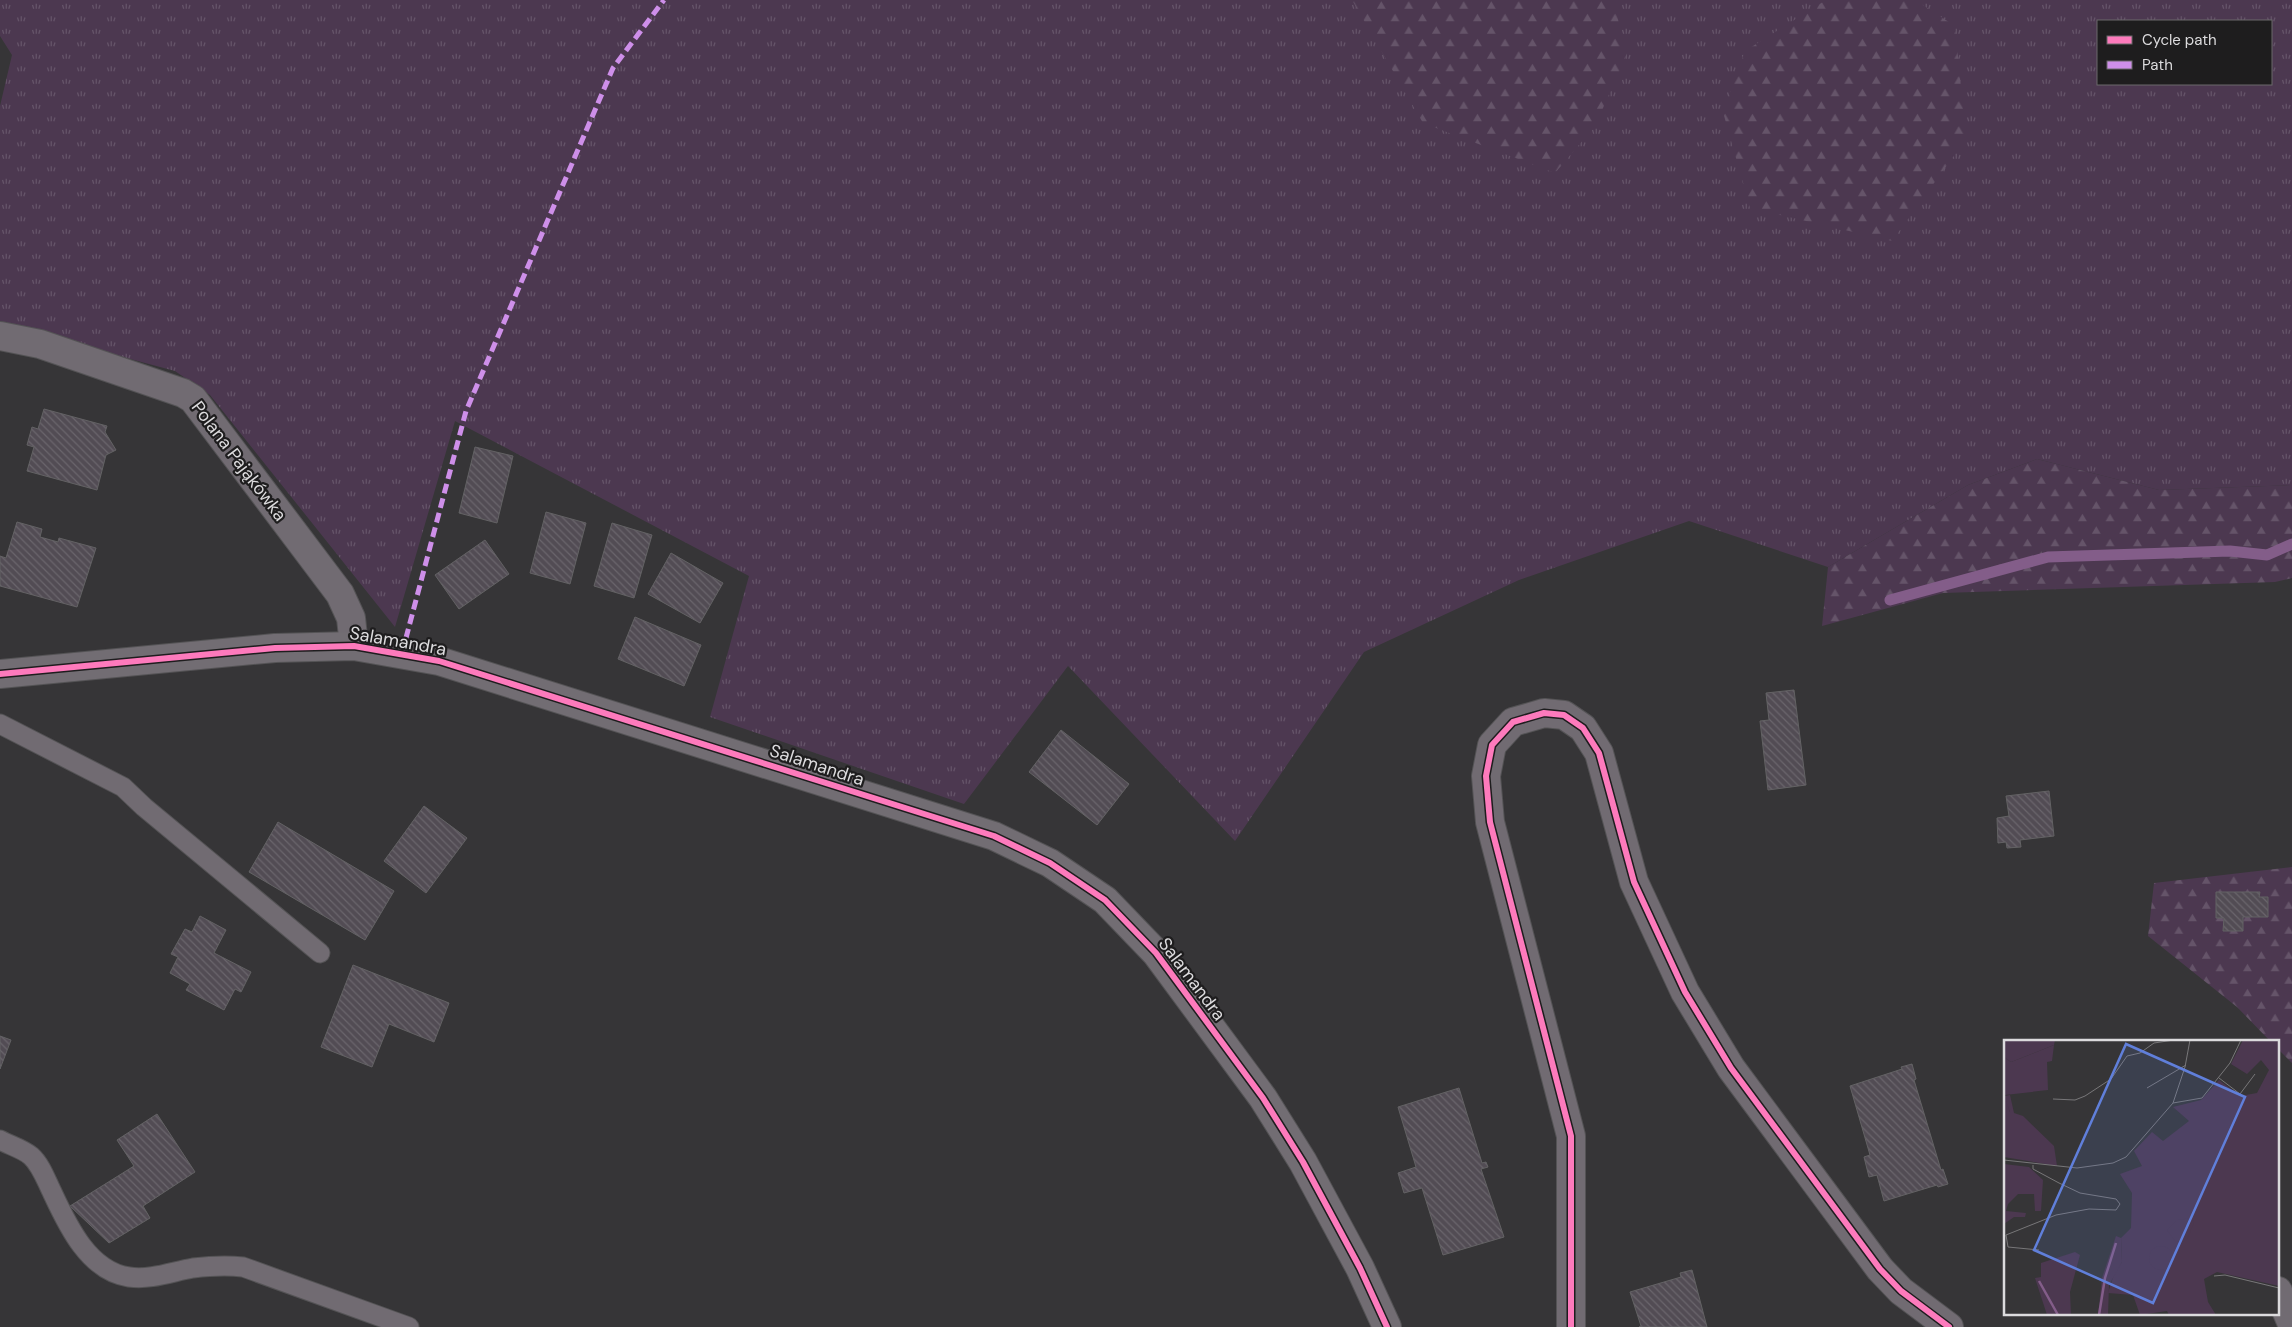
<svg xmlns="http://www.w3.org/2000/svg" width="2292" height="1327" font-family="'DM Sans',sans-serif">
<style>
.grass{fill:url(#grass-tufts);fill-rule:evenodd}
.forest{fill:url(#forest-firs)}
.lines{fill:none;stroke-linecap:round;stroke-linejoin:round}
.stream{stroke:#835d89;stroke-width:11}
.building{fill:url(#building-back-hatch);stroke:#636264}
.lane-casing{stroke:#545355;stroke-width:21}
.street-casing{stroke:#545355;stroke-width:30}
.secondary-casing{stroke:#545355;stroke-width:30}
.lane{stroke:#716b72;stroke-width:19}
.street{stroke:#716b72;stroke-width:28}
.secondary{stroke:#726d73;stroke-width:28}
.quiet{stroke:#ce8fe9;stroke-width:5;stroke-dasharray:10 5;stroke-linecap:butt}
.cycleway-casing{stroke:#1e1d1e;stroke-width:9}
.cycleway{stroke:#fd7abc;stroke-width:6}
.labels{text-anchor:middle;stroke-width:4.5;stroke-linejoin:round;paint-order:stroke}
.street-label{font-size:18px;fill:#dcdbdd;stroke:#1e1d1e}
.inset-river{fill:none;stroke:#835d89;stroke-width:2.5}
.inset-road{fill:none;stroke:#787779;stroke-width:1}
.view{fill:#607fda;fill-opacity:0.15;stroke:#607fda;stroke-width:2.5}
.inset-edge{fill:none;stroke:#dcdbdd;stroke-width:2.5}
</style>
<defs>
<pattern id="grass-tufts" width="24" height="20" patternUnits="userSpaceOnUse" patternTransform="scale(1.25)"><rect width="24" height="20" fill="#4c3850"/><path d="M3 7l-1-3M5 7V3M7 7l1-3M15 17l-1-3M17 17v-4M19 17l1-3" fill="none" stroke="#655469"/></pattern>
<pattern id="forest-firs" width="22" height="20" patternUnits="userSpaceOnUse" patternTransform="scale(1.25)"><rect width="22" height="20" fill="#4c3850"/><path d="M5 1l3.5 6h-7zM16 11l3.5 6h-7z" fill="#655469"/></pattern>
<pattern id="building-back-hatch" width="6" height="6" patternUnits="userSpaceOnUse" patternTransform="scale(1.25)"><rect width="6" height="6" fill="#524c54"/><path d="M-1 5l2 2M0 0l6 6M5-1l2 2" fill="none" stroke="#6a656c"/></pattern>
</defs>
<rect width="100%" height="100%" fill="#363537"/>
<!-- grass -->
<path class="grass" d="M0 0H2292V485L2159 490 2037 459 1968 485 1828 567 1689 521 1519 580 1364 652 1235 841 1068 666 964 804 710 717 749 576 455 421 395 627 210 395 175 371 0 324V106L12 55 0 36ZM2098 21H2271V84H2098Z"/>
<!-- forest -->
<g class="forest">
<polygon points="1352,0 1613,0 1627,54 1595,126 1555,173 1423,123"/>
<polygon points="1826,0 1915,0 1955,26 1966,139 1892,241 1750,208 1723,112 1745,51"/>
<polygon points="2037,459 2159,490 2292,485 2292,578 2275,582 1943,593 1822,626 1828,567 1968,485"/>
<polygon points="2292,867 2292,1063 2278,1049 2278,1041 2270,1041 2237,1007 2148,936 2154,883"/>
</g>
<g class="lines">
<!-- stream -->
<polyline class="stream" points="1890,600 2048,557 2230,551 2267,555 2292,544"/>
</g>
<!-- building -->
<g class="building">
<polygon points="44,409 107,426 105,432 116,450 106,455 97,490 27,471 34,447 27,445 32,427 38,429"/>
<polygon points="475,447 513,456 497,523 459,513"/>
<polygon points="546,512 586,523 570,584 530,573"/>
<polygon points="17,522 42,529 40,537 58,542 59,538 96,548 77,607 0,586 0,556 6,558"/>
<polygon points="612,523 652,535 634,598 594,586"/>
<polygon points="485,540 509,574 459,609 435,575"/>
<polygon points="671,553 723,583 700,623 648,594"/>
<polygon points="635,617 701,645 684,686 618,659"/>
<polygon points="1794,690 1806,785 1768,790 1760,721 1769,720 1766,693"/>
<polygon points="1061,730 1129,784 1097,825 1029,772"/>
<polygon points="2049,791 2054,836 2020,840 2021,847 2007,848 2006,842 1998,843 1997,818 2009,816 2006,796"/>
<polygon points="424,806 467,838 426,893 384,861"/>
<polygon points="278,822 394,891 365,940 249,872"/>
<polygon points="2216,892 2260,892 2259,897 2268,897 2268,917 2243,917 2243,931 2223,931 2224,918 2216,918"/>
<polygon points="200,916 226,930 214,953 251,972 241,992 235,989 224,1010 186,990 190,984 170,973 178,957 171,954 185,929 192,932"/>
<polygon points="353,965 449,1003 434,1042 389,1024 372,1067 321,1047"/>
<polygon points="0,1036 11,1040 0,1069"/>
<polygon points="1912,1064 1916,1079 1914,1080 1941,1170 1943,1169 1948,1184 1938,1187 1937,1185 1884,1201 1877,1175 1869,1177 1864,1157 1870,1155 1850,1086 1902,1069 1901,1067"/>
<polygon points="1459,1088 1482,1163 1486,1162 1488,1167 1481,1169 1504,1237 1443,1255 1422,1188 1404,1193 1398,1173 1416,1167 1398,1107"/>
<polygon points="157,1114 195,1172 143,1206 150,1218 109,1243 70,1206 134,1166 117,1140"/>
<polygon points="1692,1270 1707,1327 1639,1327 1641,1326 1630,1292 1681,1277 1680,1273"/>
</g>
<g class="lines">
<defs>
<g id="lane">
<polyline points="0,724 123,787 144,807 320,953"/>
<path d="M0 1140C9 1145 23 1149 31 1156 41 1165 46 1180 52 1192 67 1224 88 1271 129 1277 151 1280 171 1272 193 1268 210 1266 226 1265 243 1267L409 1327"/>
</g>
<g id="street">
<polyline points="0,336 40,344 183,393 193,399 340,594 351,618 354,646"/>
<polyline points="2278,1291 2292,1324"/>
<polyline points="1571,1327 1571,1136 1490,822 1486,776 1492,745 1513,722 1544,713 1564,715 1583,728 1599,753 1634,882 1685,992 1731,1068 1880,1269 1901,1291 1949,1327"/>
</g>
<polyline id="secondary" points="0,674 275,648 354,646 439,661 994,836 1050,863 1105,900 1156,953 1263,1098 1303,1162 1360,1268 1387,1327"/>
</defs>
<!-- lane casing -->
<use href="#lane" class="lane-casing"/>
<!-- street casing -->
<use href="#street" class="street-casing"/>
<!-- secondary casing -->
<use href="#secondary" class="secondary-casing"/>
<!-- lane -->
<use href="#lane" class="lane"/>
<!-- street -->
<use href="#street" class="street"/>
<!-- secondary -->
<use href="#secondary" class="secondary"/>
<!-- quiet -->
<polyline class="quiet" points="402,653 466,411 613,68 664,0"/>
<defs>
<g id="cycleway">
<polyline points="0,674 275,648 354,646 439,661 994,836 1050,863 1105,900 1156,953 1263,1098 1303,1162 1360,1268 1387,1327"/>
<polyline points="1571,1327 1571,1136 1490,822 1486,776 1492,745 1513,722 1544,713 1564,715 1583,728 1599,753 1634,882 1685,992 1731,1068 1880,1269 1901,1291 1949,1327"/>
</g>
</defs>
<!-- cycleway casing -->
<use href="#cycleway" class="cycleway-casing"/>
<!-- cycleway -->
<use href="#cycleway" class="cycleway"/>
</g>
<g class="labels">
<!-- street labels -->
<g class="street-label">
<text transform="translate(239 461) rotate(53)" y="6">Polana Pająkówka</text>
<text transform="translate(398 641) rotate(10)" y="6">Salamandra</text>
<text transform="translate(817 765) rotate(18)" y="6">Salamandra</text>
<text transform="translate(1192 979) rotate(53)" y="6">Salamandra</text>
</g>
</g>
<!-- overview -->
<g transform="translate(2004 1040)">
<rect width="275" height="275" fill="#363537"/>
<path d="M239 0H275V246L213 232 200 239 204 262 212 275H165L163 271 136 275 129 255 104 253 111 231 118 222 117 198 127 188 128 153 116 134 138 126 130 111 148 92 159 101 185 81 169 67 197 60 215 40 236 56 253 53 265 30 257 20 243 34 227 24ZM50 5 48 21 43 22 44 50 1 55 6 72H0V17L7 22Z" fill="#4c3850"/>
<path d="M0 0H51L50 5 7 22 0 17ZM6 55 10 73 19 76 50 106 53 126 0 117V72H6L0 56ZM0 124 25 127 39 140 37 171H31L30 154H14L4 164 2 171 22 173 21 177H10L0 184ZM188 178 190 183 183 199 179 202 171 201 163 190 173 180ZM112 196 117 198 118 222 105 245 104 275H94L98 238ZM145 218a12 12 0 1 1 24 0a12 12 0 1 1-24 0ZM71 212 76 215 66 252 67 275H43L31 238 37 237V223Z" fill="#4c3850"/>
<path class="inset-river" d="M35 241 54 275M95 275 101 238 112 203"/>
<path class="inset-road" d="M215 38 236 54 251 34M143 48 182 25M49 59 71 60 81 56 107 39 123 16 136 13 150 3 170 0M169 63 198 58 226 23 237 0M0 120 73 128 109 123 122 117 169 63 181 27 186 0M29 125V129L55 143 76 153 112 159 116 164 112 170 85 169 52 175 2 195 4 207 35 210M210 236 221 235 275 248"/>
<path class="view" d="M122 4 241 57 149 263 30 210Z"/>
<rect width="275" height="275" class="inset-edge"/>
</g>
<!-- legend -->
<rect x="2097" y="20" width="175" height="65" fill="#1e1d1e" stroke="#6a696a"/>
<rect x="2107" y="36" width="25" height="8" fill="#fd7abc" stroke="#6a696a"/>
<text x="2142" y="45" font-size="15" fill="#dcdbdd">Cycle path</text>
<rect x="2107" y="61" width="25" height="8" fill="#ce8fe9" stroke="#6a696a"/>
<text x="2142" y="70" font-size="15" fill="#dcdbdd">Path</text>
</svg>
